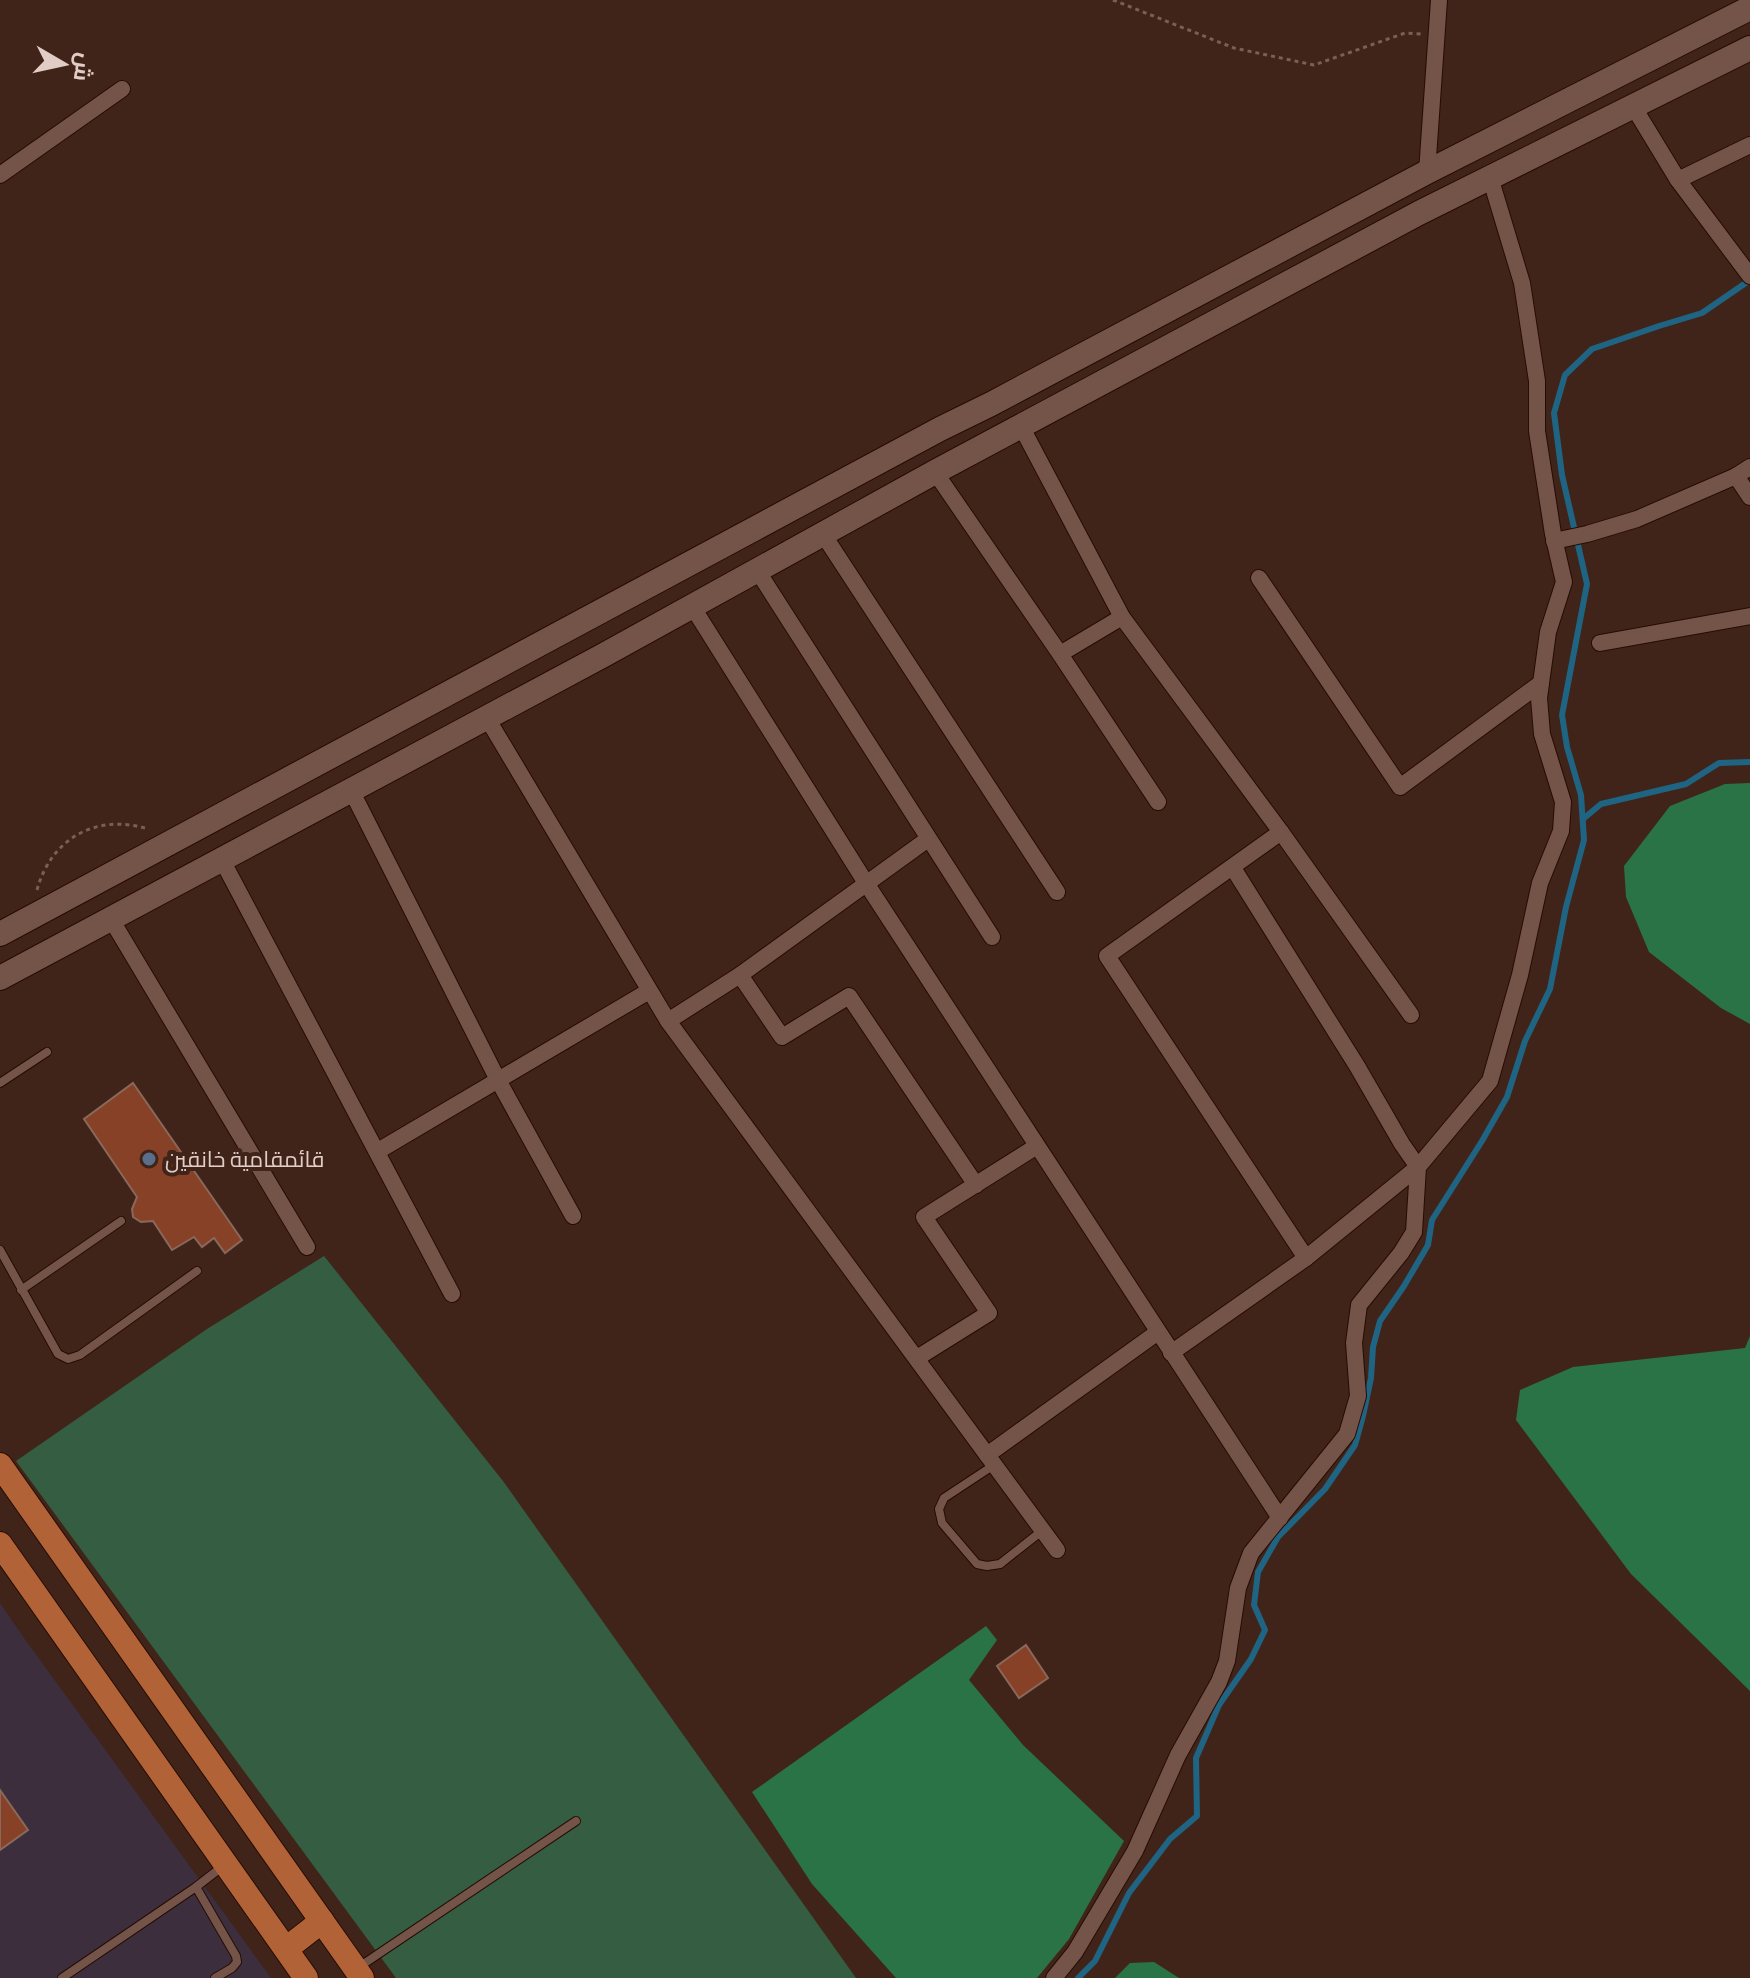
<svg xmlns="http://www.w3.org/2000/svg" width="1750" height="1978" font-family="'Source Sans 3',Cairo,sans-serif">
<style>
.commercial{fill:#3c2e3c}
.green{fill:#345d41}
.forest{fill:#2a7346}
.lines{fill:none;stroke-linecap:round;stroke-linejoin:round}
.stream{stroke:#1f6482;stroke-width:6}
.building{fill:#874127;stroke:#8a685c;stroke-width:2}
.service-casing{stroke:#260c04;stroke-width:10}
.minor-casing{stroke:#260c04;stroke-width:18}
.secondary-casing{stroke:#260c04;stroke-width:26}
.primary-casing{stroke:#260c04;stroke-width:26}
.path{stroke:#796057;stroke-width:3;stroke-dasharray:4 4;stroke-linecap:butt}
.service{stroke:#745448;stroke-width:8}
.minor{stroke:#745448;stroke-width:16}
.secondary{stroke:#745448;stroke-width:24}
.primary{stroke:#b16237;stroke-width:24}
.service-dot{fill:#5c6f8a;stroke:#402419;stroke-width:3}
.labels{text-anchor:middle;stroke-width:8;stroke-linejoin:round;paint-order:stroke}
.poi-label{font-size:22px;fill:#e1cdc6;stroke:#402419;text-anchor:start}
</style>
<rect width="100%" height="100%" fill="#402419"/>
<!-- commercial -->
<polygon class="commercial" points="0,1603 24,1638 271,1978 0,1978"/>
<!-- green -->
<polygon class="green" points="324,1256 503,1481 856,1978 396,1978 16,1461 207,1329"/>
<!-- forest -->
<g class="forest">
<polygon points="1750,783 1750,1024 1721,1008 1649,952 1626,897 1624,866 1670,806 1725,784"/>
<polygon points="1750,1336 1750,1691 1631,1574 1516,1420 1520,1390 1573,1367 1745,1348"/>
<polygon points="986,1626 997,1640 969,1680 1023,1745 1124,1841 1069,1939 1037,1978 896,1978 812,1884 752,1792"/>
<polygon points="1154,1962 1179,1978 1115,1978 1130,1963"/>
</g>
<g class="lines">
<!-- stream -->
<g class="stream">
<polyline points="1583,819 1601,804 1686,784 1719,763 1750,762"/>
<polyline points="1078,1978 1095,1961 1129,1893 1170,1839 1197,1816 1196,1758 1219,1705 1251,1659 1265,1630 1254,1605 1258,1572 1278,1537 1325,1489 1355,1445 1363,1416 1371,1378 1373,1347 1380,1321 1404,1286 1428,1245 1432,1220 1482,1141 1507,1097 1525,1041 1550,989 1566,907 1584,840 1581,795 1567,747 1562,715 1587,584 1562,475 1554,413 1565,375 1592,349 1659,326 1702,313 1750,280"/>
</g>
</g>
<!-- building -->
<g class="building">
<polygon points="133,1083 242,1240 225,1253 214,1238 202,1247 194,1237 172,1250 153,1221 141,1222 133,1217 132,1209 137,1197 84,1119"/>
<polygon points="1026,1645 1048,1678 1019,1698 997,1666"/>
<polygon points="0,1790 28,1830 0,1850"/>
</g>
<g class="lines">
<defs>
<g id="service">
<polyline points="0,1083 47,1052"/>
<polyline points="0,1250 58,1354 68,1359 80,1355 197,1271"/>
<polyline points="21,1290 121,1221"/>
<polyline points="994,1465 944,1498 939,1509 942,1523 977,1564 987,1566 1000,1564 1043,1530"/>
<polyline points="356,1969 576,1821"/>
<polyline points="62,1978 196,1887"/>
<polyline points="215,1978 232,1968 237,1962 236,1956 196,1887 223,1866"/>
</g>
<g id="minor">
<polyline points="1633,106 1678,180 1750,276"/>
<polyline points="1427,172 1439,0"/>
<polyline points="0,175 122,89"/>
<polyline points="1678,180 1750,145"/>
<polyline points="1021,426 1122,617 1281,832 1411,1015"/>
<polyline points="935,472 1060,654 1158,802"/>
<polyline points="1736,476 1750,497"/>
<polyline points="823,534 1057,892"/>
<polyline points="1554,541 1587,534 1637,519 1736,476 1750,467"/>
<polyline points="757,570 992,937"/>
<polyline points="1259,578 1400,787 1541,683"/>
<polyline points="692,606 866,883 1280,1518"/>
<polyline points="1600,643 1750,616"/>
<polyline points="1060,654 1122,617"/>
<polyline points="487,718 668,1021 1057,1550"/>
<polyline points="351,790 498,1080 573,1216"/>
<polyline points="1281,832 1107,956 1306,1258"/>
<polyline points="222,860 452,1294"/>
<polyline points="111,919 307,1247"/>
<polyline points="740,975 782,1037 849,996 976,1185"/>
<polyline points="668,1021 740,975 928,839"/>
<polyline points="378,1151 649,991"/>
<polyline points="1171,1353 1306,1258 1418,1167 1402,1144 1357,1066 1233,868"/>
<polyline points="917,1358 989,1313 924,1217 1037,1146"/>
<polyline points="987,1455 1158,1332"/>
<polyline points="1054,1978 1075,1952 1135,1851 1178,1755 1219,1682 1227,1661 1238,1588 1251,1553 1347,1434 1358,1396 1354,1343 1359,1305 1401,1253 1414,1232 1418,1167 1490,1081 1520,975 1540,883 1561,831 1563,802 1542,734 1539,698 1548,632 1564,582 1553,534 1537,431 1537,381 1522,283 1490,177"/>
</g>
<g id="secondary">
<polyline points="0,934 940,429 991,404 1427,172 1750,8"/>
<polyline points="0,978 602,656 935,472 1419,213 1750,48"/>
</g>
<g id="primary">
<polyline points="0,1465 362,1978"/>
<polyline points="0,1544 306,1978"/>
<polyline points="286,1949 322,1921"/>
</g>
</defs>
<!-- service casing -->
<use href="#service" class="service-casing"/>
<!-- minor casing -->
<use href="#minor" class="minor-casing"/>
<!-- secondary casing -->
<use href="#secondary" class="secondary-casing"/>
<!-- primary casing -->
<use href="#primary" class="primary-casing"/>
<!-- path -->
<g class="path">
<polyline points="1113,0 1234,48 1314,65 1405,33 1421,34"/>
<path d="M37 890C51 838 97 813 148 829"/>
</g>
<!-- service -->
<use href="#service" class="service"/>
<!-- minor -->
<use href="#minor" class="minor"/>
<!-- secondary -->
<use href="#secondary" class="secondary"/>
<!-- primary -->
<use href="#primary" class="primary"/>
</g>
<!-- markers -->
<circle class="service-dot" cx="149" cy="1159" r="8"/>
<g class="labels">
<!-- poi labels -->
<g class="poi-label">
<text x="165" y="1167">قائمقامية خانقين</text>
</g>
</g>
<!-- north arrow -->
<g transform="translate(64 64) rotate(99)" stroke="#402419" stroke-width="6" paint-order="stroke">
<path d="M0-6L14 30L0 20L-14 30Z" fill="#e1cdc6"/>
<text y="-12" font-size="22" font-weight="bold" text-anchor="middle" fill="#e1cdc6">ش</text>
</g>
</svg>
